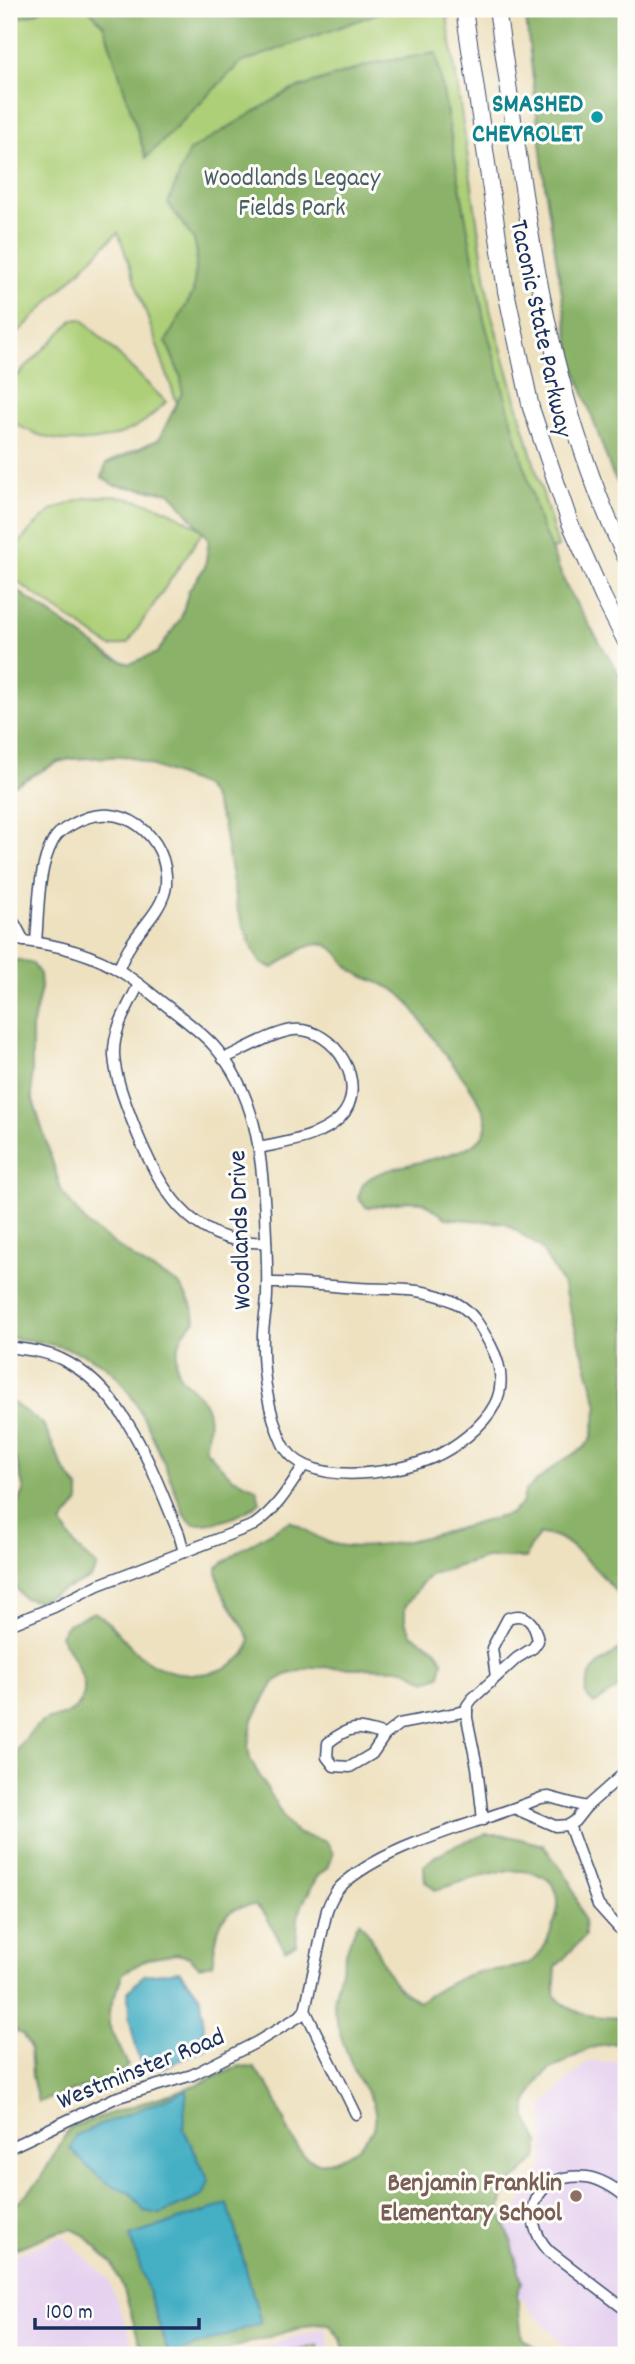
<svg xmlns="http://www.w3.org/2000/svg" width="635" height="2364" font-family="Dekko,sans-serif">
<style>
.built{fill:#e6d2f0}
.green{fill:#adcf77;stroke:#647f6a;stroke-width:2}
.forest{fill:#8ab268;stroke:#527063;stroke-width:2}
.water{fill:#45afc4;stroke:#306f91;stroke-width:2}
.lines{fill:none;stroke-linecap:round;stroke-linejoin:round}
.minor-casing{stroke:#3b4a6d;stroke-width:13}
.highway-casing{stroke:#3b4a6d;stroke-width:18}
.minor{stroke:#fff;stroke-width:10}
.highway{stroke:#fff;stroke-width:16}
.culture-dot{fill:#0f9aa8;stroke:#fdfcf7;stroke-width:2.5}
.education-dot{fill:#8d6e63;stroke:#fdfcf7;stroke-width:2.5}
.labels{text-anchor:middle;stroke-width:6;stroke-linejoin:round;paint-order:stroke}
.culture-label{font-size:26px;font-weight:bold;fill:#0d838f;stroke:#fdfcf7;text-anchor:end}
.park-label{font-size:26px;fill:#475f66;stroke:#fdfcf7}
.street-label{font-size:26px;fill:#1b2f5e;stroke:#fdfcf7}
.education-label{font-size:26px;font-weight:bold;fill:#785e54;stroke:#fdfcf7;text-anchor:end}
</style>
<rect width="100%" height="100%" fill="#fdfcf7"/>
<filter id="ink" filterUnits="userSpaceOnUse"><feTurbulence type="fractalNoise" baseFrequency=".0143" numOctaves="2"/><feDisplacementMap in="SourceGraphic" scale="14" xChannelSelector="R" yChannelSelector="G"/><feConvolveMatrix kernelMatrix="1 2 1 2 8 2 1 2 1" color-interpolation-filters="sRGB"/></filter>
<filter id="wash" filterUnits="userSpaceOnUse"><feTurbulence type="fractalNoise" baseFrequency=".00686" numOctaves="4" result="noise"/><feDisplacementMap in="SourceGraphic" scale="28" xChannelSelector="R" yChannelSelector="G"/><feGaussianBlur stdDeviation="1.57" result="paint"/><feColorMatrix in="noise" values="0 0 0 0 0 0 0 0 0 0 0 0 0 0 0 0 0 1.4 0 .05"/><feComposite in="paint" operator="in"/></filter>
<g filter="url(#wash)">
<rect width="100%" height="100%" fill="#eee1c0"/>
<!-- built -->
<g class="built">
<polygon points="626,2059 626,2355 572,2355 517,2294 505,2226 544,2165 543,2105 588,2061 606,2062"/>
<polygon points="63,2236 108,2278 137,2355 9,2355 9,2257"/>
<polygon points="325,2327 332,2355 237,2355"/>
</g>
<!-- green -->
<g class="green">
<polygon points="9,9 446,9 490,309 558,547 287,643 242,592 118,232 9,342"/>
<path d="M82 319 166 402C159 408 152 416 145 421 104 449 48 448 9 419V384L73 320Z"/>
<path d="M114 496C152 502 171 509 203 531L128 643 111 647 9 576V556L30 530 52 510 84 498Z"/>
<polygon points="626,1016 626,1102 622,1088 618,1050"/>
<polygon points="318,2345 320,2355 283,2355"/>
</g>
<!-- forest -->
<g class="forest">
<polygon points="9,9 43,9 34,14 9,20"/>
<polygon points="88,9 390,9 240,63 146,158 104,26"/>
<polygon points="525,9 626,9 626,498 612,473 573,363 546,194"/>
<path d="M436 53 484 319 540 523 567 588 626 686V1016C618 1048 618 1070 626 1102V1605C614 1587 576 1546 557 1537 552 1535 546 1535 540 1534L531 1545 526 1558H486L432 1574 422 1583 405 1607V1621L411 1634 436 1649 443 1661 440 1676 426 1681 405 1669 313 1667 286 1675 274 1682 253 1719 248 1746 250 1759 288 1825 299 1834 327 1842 333 1854 327 1868 317 1877 303 1903 298 1917 296 1944 285 1950 265 1914 255 1905C216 1906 218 1932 212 1964L199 1967 190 1957 176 1954 148 1959 123 1973 109 2011V2025L128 2065 118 2077 38 2102 32 2076 30 2048 23 2035 9 2027V1759C20 1749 26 1735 37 1726 46 1717 57 1719 67 1714 103 1695 73 1660 60 1635L68 1624 94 1612C116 1624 125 1647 146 1660 174 1679 219 1680 243 1656 247 1652 249 1646 250 1641 241 1614 216 1597 217 1567L242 1549 290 1521C304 1528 319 1540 334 1544 377 1556 465 1526 510 1514L522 1504 525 1491 560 1462 584 1448 592 1437 598 1405 562 1283 540 1247 505 1223 446 1218 423 1202 409 1201 367 1208 358 1198C360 1193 361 1187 364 1183 383 1160 481 1162 486 1127 490 1105 448 1060 435 1041 424 1026 414 1006 400 994 386 982 366 981 352 970 342 962 336 944 320 944 304 944 286 960 273 968L260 962 253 950 237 909 223 823 212 797 204 786 128 756 71 759 58 762 9 788V585L110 656 129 664 157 653 181 618 189 590 205 567 209 539 171 493 113 485 102 477 106 464 159 439 182 393 181 378 166 341 193 293 197 253 194 240 168 203 189 151 289 91 375 63Z"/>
<path d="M19 960 32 963 40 974 41 988 32 1028V1097L62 1192 88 1225 144 1265 179 1284 193 1307 195 1321C183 1332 182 1334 178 1349 170 1385 192 1379 205 1405 212 1418 207 1435 205 1449L231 1477 256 1488 260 1502C241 1517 218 1525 193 1524L184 1514C168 1474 139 1387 102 1364 73 1346 41 1342 9 1337V961Z"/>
<polygon points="9,1400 43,1424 63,1468 79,1489 79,1502 62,1523 75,1546 97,1566 91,1578 38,1601 24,1598 9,1579 9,1519 12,1518 24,1491 17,1462 9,1446"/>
<path d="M626 1642V1683L594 1704 585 1694C589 1660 607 1664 626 1642Z"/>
<path d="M486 1834H501L543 1845 570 1881 584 1921 585 1936 556 1967 554 1995C574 2018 598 2017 626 2018V2042L601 2045 587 2050 549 2070 539 2080 526 2104V2118L539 2143 537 2158 509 2186 503 2199 500 2212 511 2240 522 2282 517 2295 522 2338 546 2355H346L341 2339 329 2324 316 2323 208 2355H148L139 2341 124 2290 112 2264 84 2235 72 2229 58 2232 9 2251V2212L39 2181 70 2127 199 2084 240 2066 254 2068C260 2076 269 2084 273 2094 281 2112 290 2141 304 2155 325 2177 371 2145 375 2122 378 2102 364 2090 356 2074 349 2059 333 2019 334 2003 336 1984 349 1938 359 1921 384 1948 380 1985 419 2001 436 1992 454 1979 471 1974 489 1968 512 1971 529 1963 541 1958 548 1940 552 1928 569 1888 549 1868 507 1871 483 1873 458 1884 435 1890L425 1881 424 1866C441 1849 464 1842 486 1834Z"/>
</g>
<!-- water -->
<g class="water">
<polygon points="179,1971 201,1998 206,2049 162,2068 139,2060 129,2017 128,1992 144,1975"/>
<path d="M187 2090 183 2128 209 2181 203 2196 160 2214 144 2211 131 2193C106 2187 87 2167 70 2148L76 2135Z"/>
<polygon points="228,2204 261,2323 169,2355 130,2236"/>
</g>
</g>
<g filter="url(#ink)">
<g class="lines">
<defs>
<g id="minor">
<polyline points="9,921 15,924 24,941"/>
<path d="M9 939C45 943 81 949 113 967 132 977 150 993 167 1006 182 1018 200 1031 213 1045 256 1092 262 1155 265 1215 266 1241 268 1267 267 1294 267 1308 263 1322 263 1336 262 1372 267 1408 282 1442 302 1489 394 1474 432 1458 455 1448 483 1427 495 1404 505 1384 501 1365 491 1346 483 1331 474 1313 458 1304 426 1286 392 1290 358 1288 328 1286 297 1282 267 1283"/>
<path d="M36 942C39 910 37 870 53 841 57 833 65 828 73 824 119 796 170 835 166 886 163 909 141 927 130 946 125 953 122 962 118 970"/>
<path d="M139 984C128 1007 113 1029 114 1055 115 1077 125 1102 133 1123 157 1185 190 1247 266 1242"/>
<path d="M223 1059C243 1050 272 1033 293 1030 335 1026 371 1086 340 1118 320 1138 286 1142 259 1148"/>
<path d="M9 1347C27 1350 45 1351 61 1359 126 1389 153 1473 179 1534L184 1552"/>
<path d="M9 1625 54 1607 98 1585 254 1525C277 1509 289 1488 304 1465"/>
<path d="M385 1735 372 1754 350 1767 334 1766 327 1757 328 1743C351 1724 358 1727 385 1735L399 1724 467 1711"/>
<polyline points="626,1764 622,1775 626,1782"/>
<polyline points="516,1809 555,1826 569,1825 575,1821 586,1807 622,1775"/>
<path d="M483 1820 477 1767 467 1718V1706L472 1699 517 1658 533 1648 538 1641C535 1623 526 1611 508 1618L492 1648 496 1677"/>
<polyline points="569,1825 598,1905 626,1936"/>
<polyline points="305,2010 356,2114"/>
<path d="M9 2148 115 2098 192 2075 257 2042 300 2016 305 2010 327 1910C330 1902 333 1894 340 1887 386 1843 481 1823 541 1798L549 1797 586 1807"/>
<path d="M626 2197C616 2189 600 2179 587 2177 537 2171 516 2215 549 2251L626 2310"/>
</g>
<g id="highway">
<polyline points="464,9 506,291 531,408 570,523 603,597 626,642"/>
<path d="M497 9C526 199 541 383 626 558"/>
</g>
</defs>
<!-- minor casing -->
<use href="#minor" class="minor-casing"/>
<!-- highway casing -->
<use href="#highway" class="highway-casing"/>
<!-- minor -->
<use href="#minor" class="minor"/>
<!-- highway -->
<use href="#highway" class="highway"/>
</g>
</g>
<!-- markers -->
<circle class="culture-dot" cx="597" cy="117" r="7"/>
<circle class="education-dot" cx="576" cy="2196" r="7"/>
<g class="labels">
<!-- culture labels -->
<g class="culture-label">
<text x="583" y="111">SMASHED<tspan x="583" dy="30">CHEVROLET</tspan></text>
</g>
<!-- park labels -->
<g class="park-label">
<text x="292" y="185">Woodlands Legacy<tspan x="292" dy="30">Fields Park</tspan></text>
</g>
<!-- street labels -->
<g class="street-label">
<text transform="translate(543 328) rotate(78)" y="9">Taconic State Parkway</text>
<text transform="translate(238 1230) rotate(-92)" y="9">Woodlands Drive</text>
<text transform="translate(140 2067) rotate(-22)" y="9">Westminster Road</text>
</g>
<!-- education labels -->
<g class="education-label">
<text x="562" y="2190">Benjamin Franklin<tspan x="562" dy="30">Elementary School</tspan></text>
</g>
</g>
<!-- margin -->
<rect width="635" height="2364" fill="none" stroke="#fdfcf7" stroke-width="35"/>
<!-- scale -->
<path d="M35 2318v10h164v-10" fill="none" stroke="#1b2f5e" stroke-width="3.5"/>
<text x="46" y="2318" font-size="21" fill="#1b2f5e" stroke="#fdfcf7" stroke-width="5" paint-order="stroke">100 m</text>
</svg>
